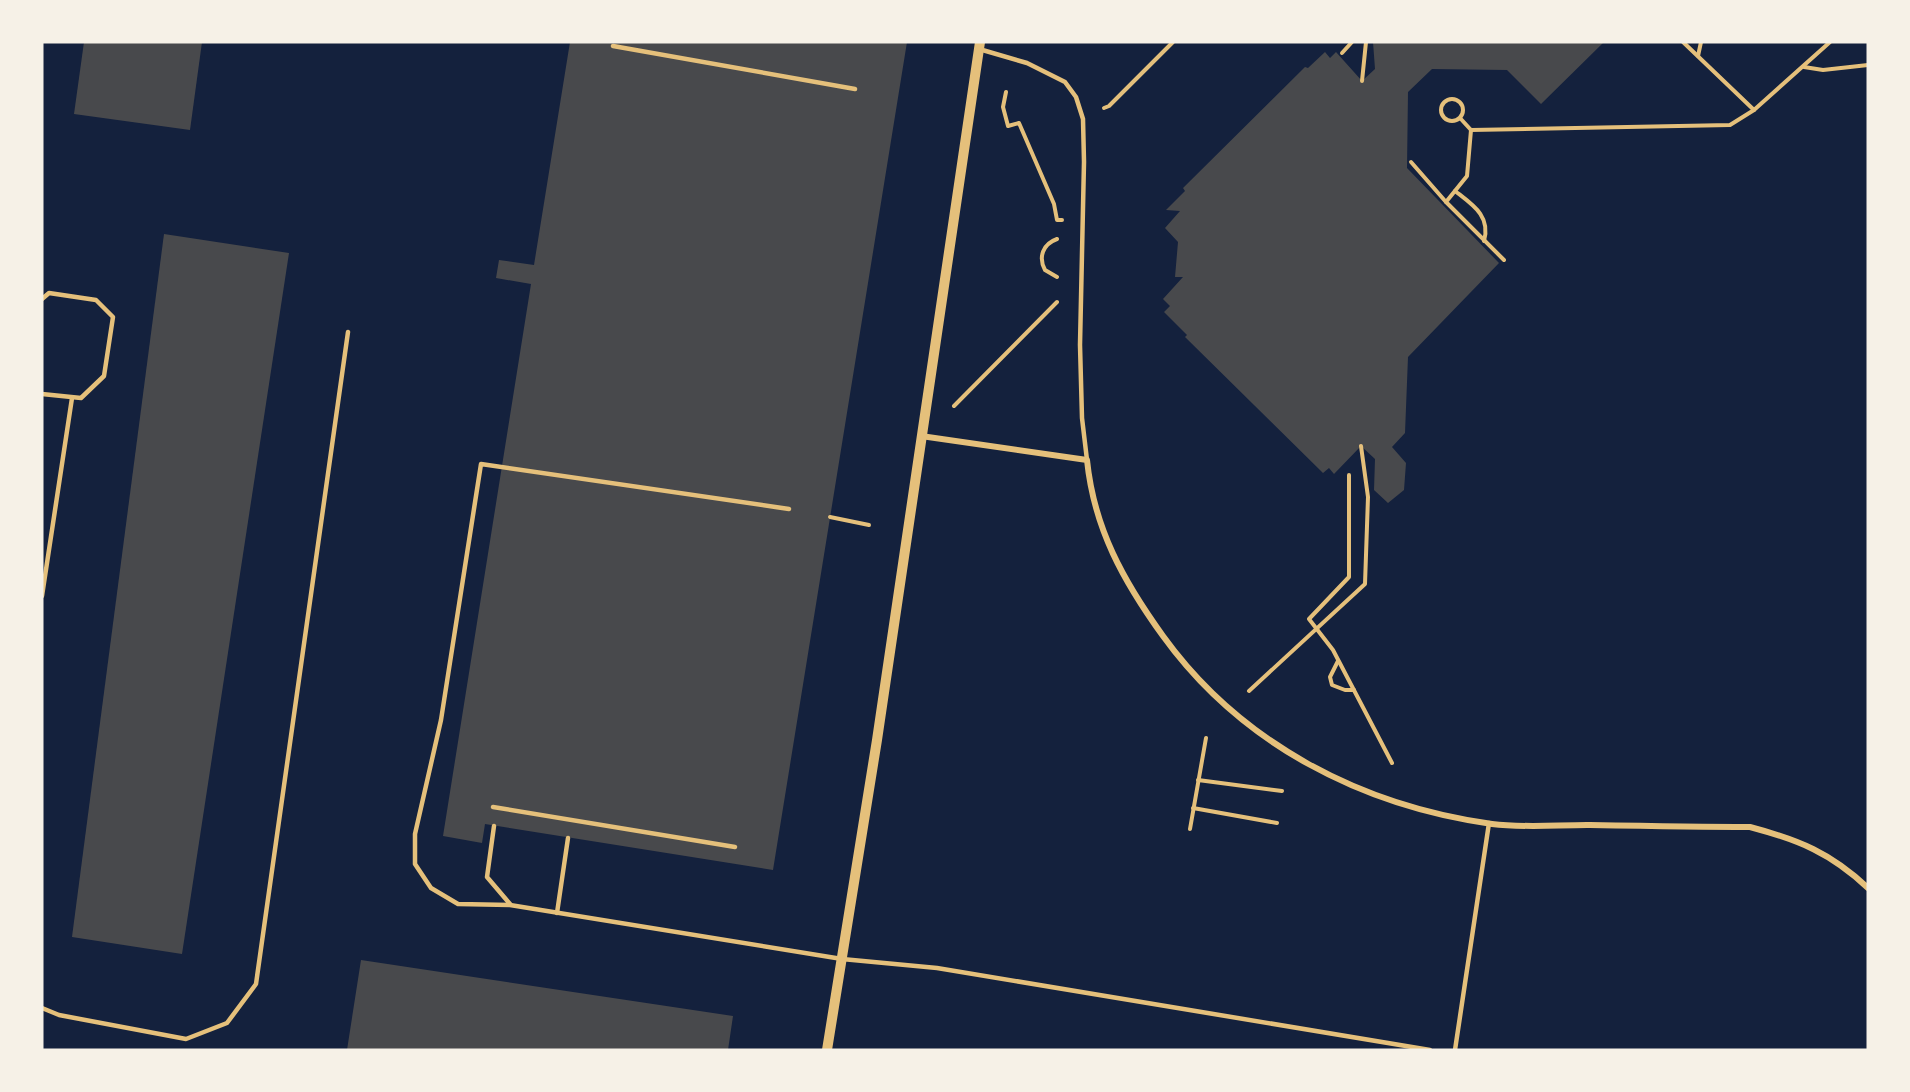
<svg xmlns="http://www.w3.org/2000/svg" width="1910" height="1092" font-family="'Exo 2',sans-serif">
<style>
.building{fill:#48494c}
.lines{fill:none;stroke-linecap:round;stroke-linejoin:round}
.path{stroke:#e5c07b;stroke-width:4}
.service{stroke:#e5c07b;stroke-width:4.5}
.minor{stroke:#e5c07b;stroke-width:6}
.tertiary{stroke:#e5c07b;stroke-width:10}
</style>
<rect width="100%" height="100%" fill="#14213d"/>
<!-- building -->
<g class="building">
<polygon points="84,42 202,42 190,130 74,114"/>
<polygon points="570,42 907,42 773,870 485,824 482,843 443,836 531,284 496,278 499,260 534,265"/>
<polygon points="1373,42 1604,42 1541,104 1507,70 1432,69 1408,92 1407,168 1499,263 1408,357 1405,433 1392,447 1406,463 1404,490 1388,503 1374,490 1375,459 1361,446 1334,474 1329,468 1323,473 1185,337 1187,335 1164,312 1170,306 1163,299 1183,277 1175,277 1178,242 1165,228 1180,211 1166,210 1185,191 1183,188 1305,67 1308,68 1325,52 1330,58 1336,52 1362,81 1375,69"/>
<polygon points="164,234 289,253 182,954 72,937"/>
<polygon points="361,960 733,1016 728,1050 347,1050"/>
</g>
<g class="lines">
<!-- path -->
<g class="path">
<polyline points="1683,42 1754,110"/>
<polyline points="1342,53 1352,42"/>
<polyline points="1698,56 1701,42"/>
<polyline points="1804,67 1823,70 1868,65"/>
<polyline points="1362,81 1366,42"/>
<polyline points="1006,92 1003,107 1008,126 1019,123 1054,204 1057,220 1062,220"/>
<circle cx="1452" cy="110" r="11"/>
<polyline points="1104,108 1109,106 1173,42"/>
<polyline points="1460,118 1471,130"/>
<polyline points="1411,162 1446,202"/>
<path d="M1455 191C1473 205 1491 216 1484 241"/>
<path d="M1057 239C1043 244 1038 257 1045 270L1057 277"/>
<polyline points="1504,260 1446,202 1467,176 1471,130 1730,125 1754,110 1830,42"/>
<polyline points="954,406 1057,302"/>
<polyline points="1349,475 1349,577 1309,619 1333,650 1392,763"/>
<polyline points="830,517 869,525"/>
<polyline points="1338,661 1330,677 1332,685 1345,690 1354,690"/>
<polyline points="1249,691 1365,584 1368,497 1361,446"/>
<polyline points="1198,780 1282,791"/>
<polyline points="1193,808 1277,823"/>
<polyline points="1190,829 1206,738"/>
</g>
<!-- service -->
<g class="service">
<polyline points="613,46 855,89"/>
<polyline points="979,49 1027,63 1065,82 1076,97 1083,119 1084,162 1080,345 1082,418 1087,460"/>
<polyline points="42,299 49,293 96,300 113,317 104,376 81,398 42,394"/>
<polyline points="789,509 481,464 441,720 415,834 415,864 431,888 458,904 510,905 842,959 937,968 1430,1050"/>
<polyline points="42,596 72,398"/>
<polyline points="493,807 735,847"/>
<polyline points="494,826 487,877 510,904"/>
<polyline points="557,913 568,838"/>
<polyline points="42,1008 59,1015 186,1039 227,1023 256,984 348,332"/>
<polyline points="1455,1050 1489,823"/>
</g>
<!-- minor -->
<path class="minor" d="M921 436 1087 460C1094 529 1124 582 1163 636 1241 744 1362 806 1492 824 1523 828 1556 825 1587 825 1642 826 1696 827 1750 827 1799 840 1831 853 1868 888"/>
<!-- tertiary -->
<polyline class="tertiary" points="827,1050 877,740 980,42"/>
</g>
<!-- border -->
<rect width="1910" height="1092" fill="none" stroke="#f6f1e7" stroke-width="87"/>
</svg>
